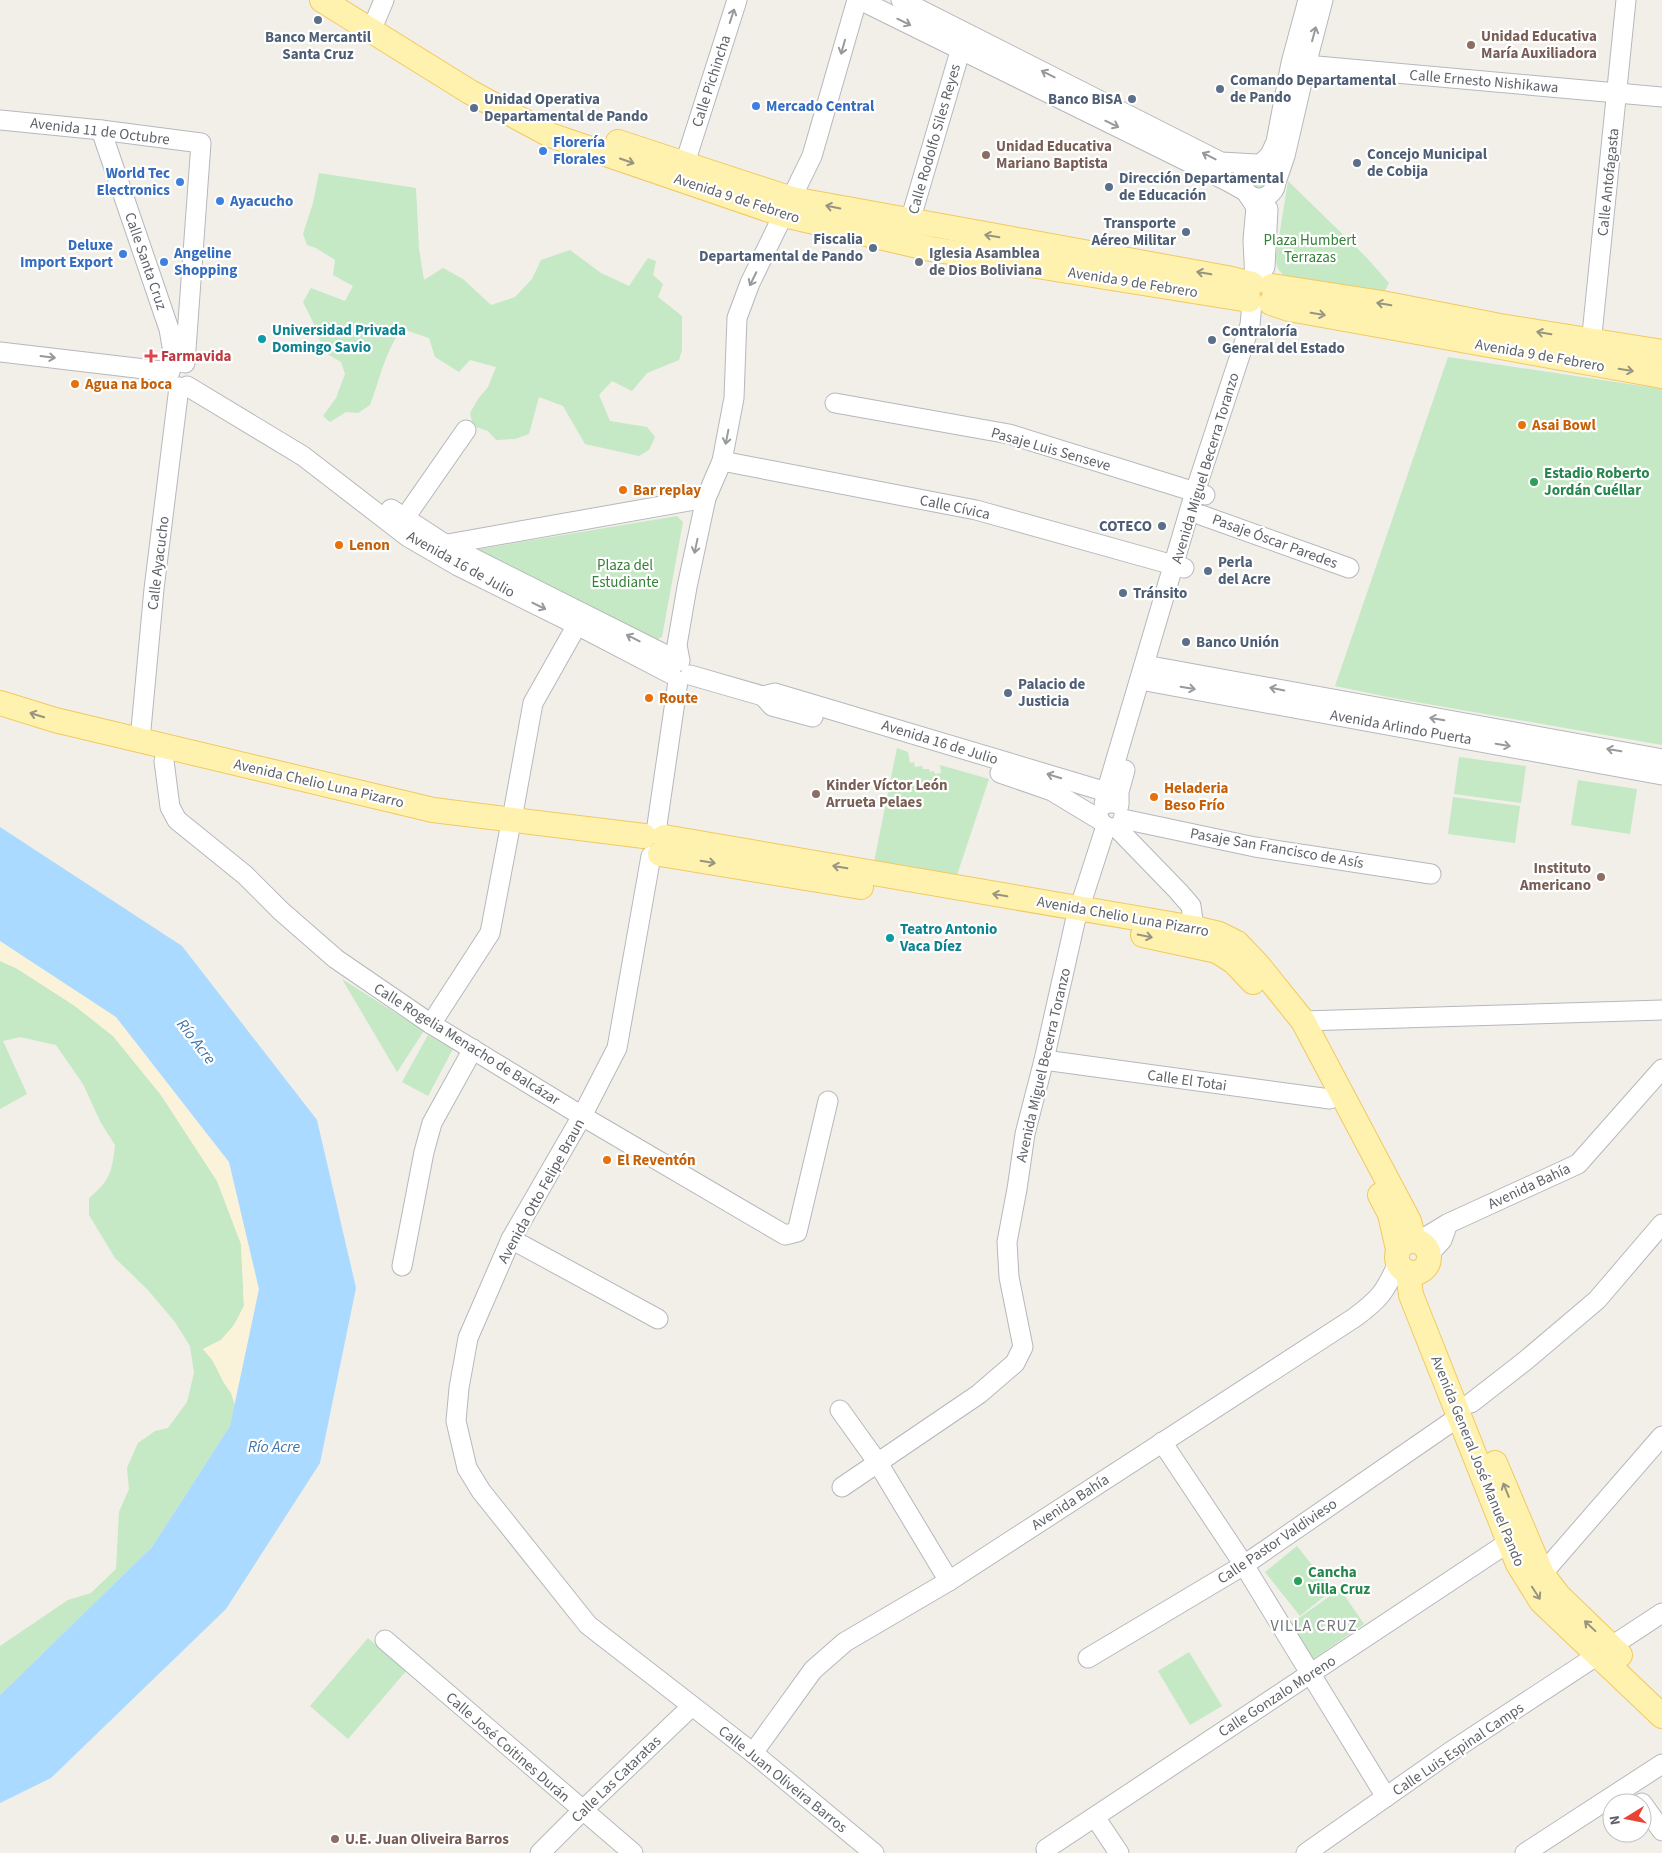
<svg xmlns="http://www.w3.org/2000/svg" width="1662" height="1853" font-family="'Source Sans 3',sans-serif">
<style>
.green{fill:#c5e8c5}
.sand{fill:#fbf3d9}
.water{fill:#aadaff}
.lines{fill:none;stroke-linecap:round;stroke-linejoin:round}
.minor-casing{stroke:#b5b8bc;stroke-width:21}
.major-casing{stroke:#f2c960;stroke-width:26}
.minor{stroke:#fff;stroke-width:19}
.major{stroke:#fff2af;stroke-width:24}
.oneway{stroke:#979a9d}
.oneway2{stroke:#979581}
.service-dot{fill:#5c6f8a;stroke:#fff;stroke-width:2}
.education-dot{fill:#8d6e63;stroke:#fff;stroke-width:2}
.shop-dot{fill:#3f7fe0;stroke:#fff;stroke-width:2}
.worship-dot{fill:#6b7280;stroke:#fff;stroke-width:2}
.culture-dot{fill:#0f9aa8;stroke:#fff;stroke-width:2}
.health-dot{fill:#e0444e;stroke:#fff;stroke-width:2}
.food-dot{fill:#e8710a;stroke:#fff;stroke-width:2}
.leisure-dot{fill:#2e9e5b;stroke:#fff;stroke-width:2}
.labels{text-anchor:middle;stroke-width:4.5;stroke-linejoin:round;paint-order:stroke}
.education-label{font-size:15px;font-weight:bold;fill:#785e54;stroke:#fff;text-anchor:start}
.service-label{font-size:15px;font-weight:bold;fill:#4e5e75;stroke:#fff;text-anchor:start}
.street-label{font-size:15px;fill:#5f6368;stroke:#fff}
.shop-label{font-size:15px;font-weight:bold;fill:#366cbe;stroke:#fff;text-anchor:start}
.park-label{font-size:15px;fill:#348238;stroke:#fff}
.worship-label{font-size:15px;font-weight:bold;fill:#5b616d;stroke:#fff;text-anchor:start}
.culture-label{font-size:15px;font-weight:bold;fill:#0d838f;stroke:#fff;text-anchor:start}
.health-label{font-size:15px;font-weight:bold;fill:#be3a42;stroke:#fff;text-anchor:start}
.food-label{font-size:15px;font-weight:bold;fill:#c56008;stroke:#fff;text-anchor:start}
.leisure-label{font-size:15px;font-weight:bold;fill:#27864d;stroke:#fff;text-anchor:start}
.water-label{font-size:16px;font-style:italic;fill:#4174aa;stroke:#fff}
.neighbourhood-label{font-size:16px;letter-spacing:1px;fill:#70757a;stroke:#fff}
</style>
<rect width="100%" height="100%" fill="#f1efe8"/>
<!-- green -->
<g class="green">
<path d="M319 173 416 188 419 249 424 280 443 268 463 279 491 305 515 297 532 279 541 260 570 250 601 273 629 286 648 258 656 261 653 275 663 284 658 297 682 316V350L679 360 647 373 632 391 612 381 599 395 610 421 647 427 655 437 649 450 639 456 585 444 563 406 539 397 529 434 515 439 496 440 488 431 473 426 470 413 478 399 488 387 496 367 470 360 459 372 435 357 429 338 402 329C385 351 380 379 370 405L358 413 346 412 330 422 323 416 336 398 345 374 341 362 324 352 314 324 303 302 311 288 345 301 353 286 333 275 335 260 316 248 307 245 303 234 313 203Z"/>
<circle cx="1258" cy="182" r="8"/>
<path d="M1288 181 1367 258 1389 283 1384 292 1289 279C1279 272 1276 268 1276 256Z"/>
<polygon points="1448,357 1662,389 1662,745 1388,697 1335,686"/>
<polygon points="677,516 683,522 662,637 653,641 478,552 480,549"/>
<polygon points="897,748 908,752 910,763 914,762 915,767 922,766 923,769 929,769 930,772 934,771 935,774 941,773 940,765 989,779 957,875 874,862"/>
<polygon points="1459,757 1526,766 1521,803 1454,794"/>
<polygon points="1578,780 1637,789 1630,834 1571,825"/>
<polygon points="1453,797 1520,806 1515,843 1448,834"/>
<path d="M0 961 16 968 75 1006 113 1036 161 1095 217 1181 241 1244 244 1306 234 1325 221 1340 203 1349 213 1361 224 1383 231 1393 235 1405 230 1426 152 1547 0 1695V1646L68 1600 91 1593 116 1569 119 1512 129 1489 127 1468 138 1443 155 1431 168 1428 187 1402 194 1373 190 1346 175 1322 148 1290 115 1258 89 1215V1198C110 1181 112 1172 115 1145L101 1123 83 1084 56 1045 20 1037 3 1041 27 1094 0 1109Z"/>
<polygon points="342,979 424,1031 397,1072"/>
<polygon points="428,1035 453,1049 428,1096 402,1082"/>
<polygon points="1297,1546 1332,1590 1300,1616 1265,1572"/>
<polygon points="1340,1589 1364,1624 1313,1659 1289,1625"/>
<polygon points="368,1638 406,1671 348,1739 310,1706"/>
<polygon points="1189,1652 1222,1706 1190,1725 1158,1671"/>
</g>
<!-- sand -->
<polygon class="sand" points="0,941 116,1017 229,1163 259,1289 235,1405 231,1393 224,1383 213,1361 203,1349 221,1340 234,1325 244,1306 241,1244 217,1181 161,1095 113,1036 75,1006 16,968 0,961"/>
<!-- water -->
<polygon class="water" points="0,827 182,946 317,1120 356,1288 320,1463 226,1609 51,1778 0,1803 0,1695 152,1547 230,1426 259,1289 229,1162 116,1017 0,941"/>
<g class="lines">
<defs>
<g id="minor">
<polyline points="860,0 1227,181 1245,191"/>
<polyline points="901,0 1221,162 1256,164"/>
<polyline points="371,31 384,0"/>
<polyline points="1306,65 1662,97"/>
<polyline points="0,120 101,130 201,143 185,363"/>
<polyline points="101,130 169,329 175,364"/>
<polyline points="685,163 737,0"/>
<circle cx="1259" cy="181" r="17"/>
<polyline points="1261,164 1270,155 1276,142 1291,63 1308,0"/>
<polyline points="1276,182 1285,156 1306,65 1323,0"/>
<polyline points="1248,195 1256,207 1253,240 1255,282"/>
<polyline points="903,231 910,221 964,38"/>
<polyline points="1265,267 1268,209"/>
<polyline points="0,352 170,372"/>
<polyline points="1590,354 1626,0"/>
<polyline points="187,386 303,456 408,537 458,566 577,625 671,674"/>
<polyline points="835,403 1009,434 1205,495"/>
<polyline points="722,461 976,510 1184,568"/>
<polyline points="391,509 445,544 664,654 675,663"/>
<polyline points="1201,515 1349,568"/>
<polyline points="404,519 466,430"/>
<polyline points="442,545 706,498"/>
<polyline points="680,661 677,645 687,587 706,498 722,461 734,398 737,318 750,283 812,156 857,0"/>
<polyline points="1145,665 1662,759"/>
<polyline points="690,675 763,696 775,693 1100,790 1106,793 1112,803"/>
<polyline points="1140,680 1662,775"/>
<polyline points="763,696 772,706 813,717"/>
<polyline points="140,740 154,589 179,387"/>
<polyline points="164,761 170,807 177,820 245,875 281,911 336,959 431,1024 582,1116 785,1235 797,1232 828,1101"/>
<polyline points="1000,773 1052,791 1100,820"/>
<polyline points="1104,805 1106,793 1195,492 1250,325 1252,303"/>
<polyline points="1119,805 1119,792 1125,770"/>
<polyline points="512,819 533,703 577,625"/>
<polyline points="1123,819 1255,847 1431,874"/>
<polyline points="1116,827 1178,891 1191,906 1194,928 1191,941"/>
<polyline points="656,832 678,681"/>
<polyline points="651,856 617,1048 582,1116 511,1239 468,1338 459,1388 456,1421 467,1468 481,1491 588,1625 753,1753 874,1853"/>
<polyline points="1303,1021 1662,1010"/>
<polyline points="431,1024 490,933 509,833"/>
<polyline points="1044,1060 1330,1099"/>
<polyline points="511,1239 658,1319"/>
<polyline points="1419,1241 1447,1224 1578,1164 1662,1069"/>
<polyline points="1429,1254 1442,1240 1447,1226"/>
<polyline points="402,1266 424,1152 432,1123 473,1049"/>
<polyline points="1471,1403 1525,1361 1597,1300 1662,1224"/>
<polyline points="840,1410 878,1463 949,1581"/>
<polyline points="1162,1442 1244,1565 1386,1797"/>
<polyline points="842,1487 979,1394 1015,1363 1023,1347 1009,1277 1007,1242 1017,1189 1025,1134 1044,1060 1075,922 1106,826"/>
<polyline points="1542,1574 1662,1436"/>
<polyline points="385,1640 633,1853"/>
<polyline points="1088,1658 1244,1565 1460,1416"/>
<path d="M753 1753 813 1670 845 1642 949 1581 1354 1318C1380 1299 1385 1292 1398 1263"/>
<polyline points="1642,1803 1662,1831"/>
<polyline points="1095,1817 1119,1853"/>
<polyline points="1046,1849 1509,1542"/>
<polyline points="540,1853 582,1811 692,1706"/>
<polyline points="1306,1853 1450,1752 1662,1613"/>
<polyline points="1525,1853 1662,1764"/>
</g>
<g id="major">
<polyline points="322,0 470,92 550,135 784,215 931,249 1249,300"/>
<polyline points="618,142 792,199 1227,278 1252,284"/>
<polyline points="1272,286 1382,303 1500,326 1662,352"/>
<polyline points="1271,303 1289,309 1662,376"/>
<polyline points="0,703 55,720 433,810 644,836"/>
<polyline points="664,837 1194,928 1219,934 1237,943 1258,965 1303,1021 1409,1221 1414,1240"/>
<polyline points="660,854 861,887"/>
<polyline points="1143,935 1217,951 1234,962 1253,982"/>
<polyline points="1380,1195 1390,1214 1398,1249"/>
<circle cx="1413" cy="1257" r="16"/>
<polyline points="1408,1272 1411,1295 1509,1542 1518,1564 1541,1601 1662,1716"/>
<polyline points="1495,1463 1542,1574 1558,1595 1620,1655"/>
</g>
</defs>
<!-- minor casing -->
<use href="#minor" class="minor-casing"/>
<!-- major casing -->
<use href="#major" class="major-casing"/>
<!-- minor -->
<use href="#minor" class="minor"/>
<!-- major -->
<use href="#major" class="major"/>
</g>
<!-- one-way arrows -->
<defs><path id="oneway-shaft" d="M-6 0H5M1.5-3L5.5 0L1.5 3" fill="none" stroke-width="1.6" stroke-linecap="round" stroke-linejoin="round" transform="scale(1.25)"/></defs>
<g class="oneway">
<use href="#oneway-shaft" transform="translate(732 16) rotate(-72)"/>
<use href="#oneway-shaft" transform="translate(904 22) rotate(26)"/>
<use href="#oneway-shaft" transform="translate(1314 34) rotate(-75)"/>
<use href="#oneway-shaft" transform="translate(843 47) rotate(106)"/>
<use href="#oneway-shaft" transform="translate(1048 74) rotate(-153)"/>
<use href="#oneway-shaft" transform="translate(1112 124) rotate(26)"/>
<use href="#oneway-shaft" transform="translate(1209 156) rotate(-153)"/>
<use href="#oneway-shaft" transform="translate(753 279) rotate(116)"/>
<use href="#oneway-shaft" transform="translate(48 357) rotate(7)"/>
<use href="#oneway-shaft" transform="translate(727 437) rotate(101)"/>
<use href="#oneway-shaft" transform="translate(696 546) rotate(102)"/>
<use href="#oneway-shaft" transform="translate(539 606) rotate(26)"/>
<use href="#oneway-shaft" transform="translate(633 638) rotate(-153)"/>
<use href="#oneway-shaft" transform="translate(1188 688) rotate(10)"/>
<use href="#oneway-shaft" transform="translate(1277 689) rotate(-169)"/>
<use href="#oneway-shaft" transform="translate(1437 719) rotate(-170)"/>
<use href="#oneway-shaft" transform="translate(1503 745) rotate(10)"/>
<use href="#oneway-shaft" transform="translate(1614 750) rotate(-170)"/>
<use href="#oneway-shaft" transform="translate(1054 776) rotate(-163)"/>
</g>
<g class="oneway2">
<use href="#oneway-shaft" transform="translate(627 161) rotate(19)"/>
<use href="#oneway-shaft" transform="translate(833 207) rotate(-169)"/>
<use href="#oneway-shaft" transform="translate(992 236) rotate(-170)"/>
<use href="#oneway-shaft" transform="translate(1204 273) rotate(-170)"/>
<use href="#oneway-shaft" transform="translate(1384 304) rotate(-170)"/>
<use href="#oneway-shaft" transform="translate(1318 314) rotate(10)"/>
<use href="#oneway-shaft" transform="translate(1544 333) rotate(-171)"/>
<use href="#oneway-shaft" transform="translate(1626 370) rotate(10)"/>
<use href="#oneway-shaft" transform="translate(37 715) rotate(-163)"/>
<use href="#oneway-shaft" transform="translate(708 862) rotate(9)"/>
<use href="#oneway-shaft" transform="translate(840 867) rotate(-170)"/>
<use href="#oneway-shaft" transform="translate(1000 895) rotate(-170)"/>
<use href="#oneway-shaft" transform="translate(1145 936) rotate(11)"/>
<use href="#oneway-shaft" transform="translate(1506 1490) rotate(-112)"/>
<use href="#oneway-shaft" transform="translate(1536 1593) rotate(57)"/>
<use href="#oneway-shaft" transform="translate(1590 1626) rotate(-137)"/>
</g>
<!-- markers -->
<g class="service-dot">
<circle cx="318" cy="20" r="5"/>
<circle cx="1220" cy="89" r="5"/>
<circle cx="1132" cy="99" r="5"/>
<circle cx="474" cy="108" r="5"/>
<circle cx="1357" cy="163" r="5"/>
<circle cx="1109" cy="187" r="5"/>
<circle cx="1186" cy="232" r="5"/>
<circle cx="873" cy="248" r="5"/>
<circle cx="1212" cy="340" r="5"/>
<circle cx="1162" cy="526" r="5"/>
<circle cx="1208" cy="571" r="5"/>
<circle cx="1123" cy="593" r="5"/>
<circle cx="1186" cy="642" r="5"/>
<circle cx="1008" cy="693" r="5"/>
</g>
<g class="education-dot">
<circle cx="1471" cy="45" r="5"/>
<circle cx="986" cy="155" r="5"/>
<circle cx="816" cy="794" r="5"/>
<circle cx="1601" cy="877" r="5"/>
<circle cx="335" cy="1839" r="5"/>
</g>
<g class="shop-dot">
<circle cx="756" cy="106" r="5"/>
<circle cx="543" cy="151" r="5"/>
<circle cx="180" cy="182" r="5"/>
<circle cx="220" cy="201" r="5"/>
<circle cx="123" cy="254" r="5"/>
<circle cx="164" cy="262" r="5"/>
</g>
<circle class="worship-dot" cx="919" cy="262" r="5"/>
<g class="culture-dot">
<circle cx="262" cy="339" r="5"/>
<circle cx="890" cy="938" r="5"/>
</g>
<path class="health-dot" d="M148.5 348.5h5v5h5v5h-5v5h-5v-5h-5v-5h5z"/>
<g class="food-dot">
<circle cx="75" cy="384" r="5"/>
<circle cx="1522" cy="425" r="5"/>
<circle cx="623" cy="490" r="5"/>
<circle cx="339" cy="545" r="5"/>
<circle cx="649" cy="698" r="5"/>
<circle cx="1154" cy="797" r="5"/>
<circle cx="607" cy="1160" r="5"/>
</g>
<g class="leisure-dot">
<circle cx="1534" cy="482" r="5"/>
<circle cx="1298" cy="1581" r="5"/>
</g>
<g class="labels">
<!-- education labels -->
<g class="education-label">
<text x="1481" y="41">Unidad Educativa<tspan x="1481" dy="17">María Auxiliadora</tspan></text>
<text x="996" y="151">Unidad Educativa<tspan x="996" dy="17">Mariano Baptista</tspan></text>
<text x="826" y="790">Kinder Víctor León<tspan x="826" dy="17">Arrueta Pelaes</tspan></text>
<text x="1591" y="873" text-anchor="end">Instituto<tspan x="1591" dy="17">Americano</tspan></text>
<text x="345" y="1844">U.E. Juan Oliveira Barros</text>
</g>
<!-- service labels -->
<g class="service-label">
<text x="318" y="42" text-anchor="middle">Banco Mercantil<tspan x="318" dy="17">Santa Cruz</tspan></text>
<text x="1230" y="85">Comando Departamental<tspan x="1230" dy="17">de Pando</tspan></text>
<text x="484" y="104">Unidad Operativa<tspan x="484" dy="17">Departamental de Pando</tspan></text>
<text x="1122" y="104" text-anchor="end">Banco BISA</text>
<text x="1367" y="159">Concejo Municipal<tspan x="1367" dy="17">de Cobija</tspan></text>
<text x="1119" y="183">Dirección Departamental<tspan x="1119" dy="17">de Educación</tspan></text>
<text x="1176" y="228" text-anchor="end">Transporte<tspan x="1176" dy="17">Aéreo Militar</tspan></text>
<text x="863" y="244" text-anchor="end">Fiscalia<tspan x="863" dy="17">Departamental de Pando</tspan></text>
<text x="1222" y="336">Contraloría<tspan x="1222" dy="17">General del Estado</tspan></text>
<text x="1152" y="531" text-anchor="end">COTECO</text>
<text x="1218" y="567">Perla<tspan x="1218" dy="17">del Acre</tspan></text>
<text x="1133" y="598">Tránsito</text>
<text x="1196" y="647">Banco Unión</text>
<text x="1018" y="689">Palacio de<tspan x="1018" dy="17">Justicia</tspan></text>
</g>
<!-- street labels -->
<g class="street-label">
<text transform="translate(711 81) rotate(-72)" y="5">Calle Pichincha</text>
<text transform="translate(1484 81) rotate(5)" y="5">Calle Ernesto Nishikawa</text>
<text transform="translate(100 131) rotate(7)" y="5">Avenida 11 de Octubre</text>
<text transform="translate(934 139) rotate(-74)" y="5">Calle Rodolfo Siles Reyes</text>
<text transform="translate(1608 182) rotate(-84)" y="5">Calle Antofagasta</text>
<text transform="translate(737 198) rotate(18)" y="5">Avenida 9 de Febrero</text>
<text transform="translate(146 261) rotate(71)" y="5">Calle Santa Cruz</text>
<text transform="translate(1133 282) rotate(9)" y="5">Avenida 9 de Febrero</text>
<text transform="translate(1540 355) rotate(10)" y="5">Avenida 9 de Febrero</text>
<text transform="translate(1051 449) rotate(16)" y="5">Pasaje Luis Senseve</text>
<text transform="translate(1205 468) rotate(-73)" y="5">Avenida Miguel Becerra Toranzo</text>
<text transform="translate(955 507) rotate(12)" y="5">Calle Cívica</text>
<text transform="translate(1275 541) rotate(20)" y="5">Pasaje Óscar Paredes</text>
<text transform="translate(158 563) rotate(-83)" y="5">Calle Ayacucho</text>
<text transform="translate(461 564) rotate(29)" y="5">Avenida 16 de Julio</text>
<text transform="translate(1401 727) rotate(10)" y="5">Avenida Arlindo Puerta</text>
<text transform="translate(940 742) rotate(17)" y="5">Avenida 16 de Julio</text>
<text transform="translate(319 783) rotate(13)" y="5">Avenida Chelio Luna Pizarro</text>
<text transform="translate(1277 848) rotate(10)" y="5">Pasaje San Francisco de Asís</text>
<text transform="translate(1123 916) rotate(10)" y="5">Avenida Chelio Luna Pizarro</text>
<text transform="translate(467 1044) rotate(32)" y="5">Calle Rogelia Menacho de Balcázar</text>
<text transform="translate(1043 1065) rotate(-77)" y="5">Avenida Miguel Becerra Toranzo</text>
<text transform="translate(1187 1080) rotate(8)" y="5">Calle El Totai</text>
<text transform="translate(1529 1186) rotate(-25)" y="5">Avenida Bahía</text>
<text transform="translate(541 1191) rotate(-61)" y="5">Avenida Otto Felipe Braun</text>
<text transform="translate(1478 1461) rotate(68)" y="5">Avenida General José Manuel Pando</text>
<text transform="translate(1070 1502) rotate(-33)" y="5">Avenida Bahía</text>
<text transform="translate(1277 1541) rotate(-34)" y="5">Calle Pastor Valdivieso</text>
<text transform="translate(1277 1696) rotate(-33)" y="5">Calle Gonzalo Moreno</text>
<text transform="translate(508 1747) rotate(41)" y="5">Calle José Coitines Durán</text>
<text transform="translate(1458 1749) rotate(-34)" y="5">Calle Luis Espinal Camps</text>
<text transform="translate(616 1779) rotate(-44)" y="5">Calle Las Cataratas</text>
<text transform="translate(783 1779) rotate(39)" y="5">Calle Juan Oliveira Barros</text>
</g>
<!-- shop labels -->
<g class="shop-label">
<text x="766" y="111">Mercado Central</text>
<text x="553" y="147">Florería<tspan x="553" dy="17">Florales</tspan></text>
<text x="170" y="178" text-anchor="end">World Tec<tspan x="170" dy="17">Electronics</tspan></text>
<text x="230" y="206">Ayacucho</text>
<text x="113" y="250" text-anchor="end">Deluxe<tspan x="113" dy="17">Import Export</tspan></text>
<text x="174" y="258">Angeline<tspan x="174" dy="17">Shopping</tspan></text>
</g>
<!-- park labels -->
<g class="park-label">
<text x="1310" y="245">Plaza Humbert<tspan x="1310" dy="17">Terrazas</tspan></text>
<text x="625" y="570">Plaza del<tspan x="625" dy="17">Estudiante</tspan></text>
</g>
<!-- worship labels -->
<g class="worship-label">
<text x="929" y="258">Iglesia Asamblea<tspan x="929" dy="17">de Dios Boliviana</tspan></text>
</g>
<!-- culture labels -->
<g class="culture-label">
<text x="272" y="335">Universidad Privada<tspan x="272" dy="17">Domingo Savio</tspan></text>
<text x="900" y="934">Teatro Antonio<tspan x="900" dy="17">Vaca Díez</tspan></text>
</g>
<!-- health labels -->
<g class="health-label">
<text x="161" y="361">Farmavida</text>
</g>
<!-- food labels -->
<g class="food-label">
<text x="85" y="389">Agua na boca</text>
<text x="1532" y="430">Asai Bowl</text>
<text x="633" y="495">Bar replay</text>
<text x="349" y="550">Lenon</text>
<text x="659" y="703">Route</text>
<text x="1164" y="793">Heladeria<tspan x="1164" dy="17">Beso Frío</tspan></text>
<text x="617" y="1165">El Reventón</text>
</g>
<!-- leisure labels -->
<g class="leisure-label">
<text x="1544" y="478">Estadio Roberto<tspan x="1544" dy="17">Jordán Cuéllar</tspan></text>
<text x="1308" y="1577">Cancha<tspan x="1308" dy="17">Villa Cruz</tspan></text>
</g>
<!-- water labels -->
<g class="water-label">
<text transform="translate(197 1041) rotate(52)" y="6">Río Acre</text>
<text x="274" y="1452">Río Acre</text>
</g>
<!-- neighbourhood labels -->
<g class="neighbourhood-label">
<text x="1314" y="1631">VILLA CRUZ</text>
</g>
</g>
<!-- north arrow -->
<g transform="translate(1627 1818) rotate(260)"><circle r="24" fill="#ffffff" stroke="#bfc1c3"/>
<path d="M0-4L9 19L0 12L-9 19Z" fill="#ea4335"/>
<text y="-8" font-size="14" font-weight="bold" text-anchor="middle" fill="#5f6368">N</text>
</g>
</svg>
